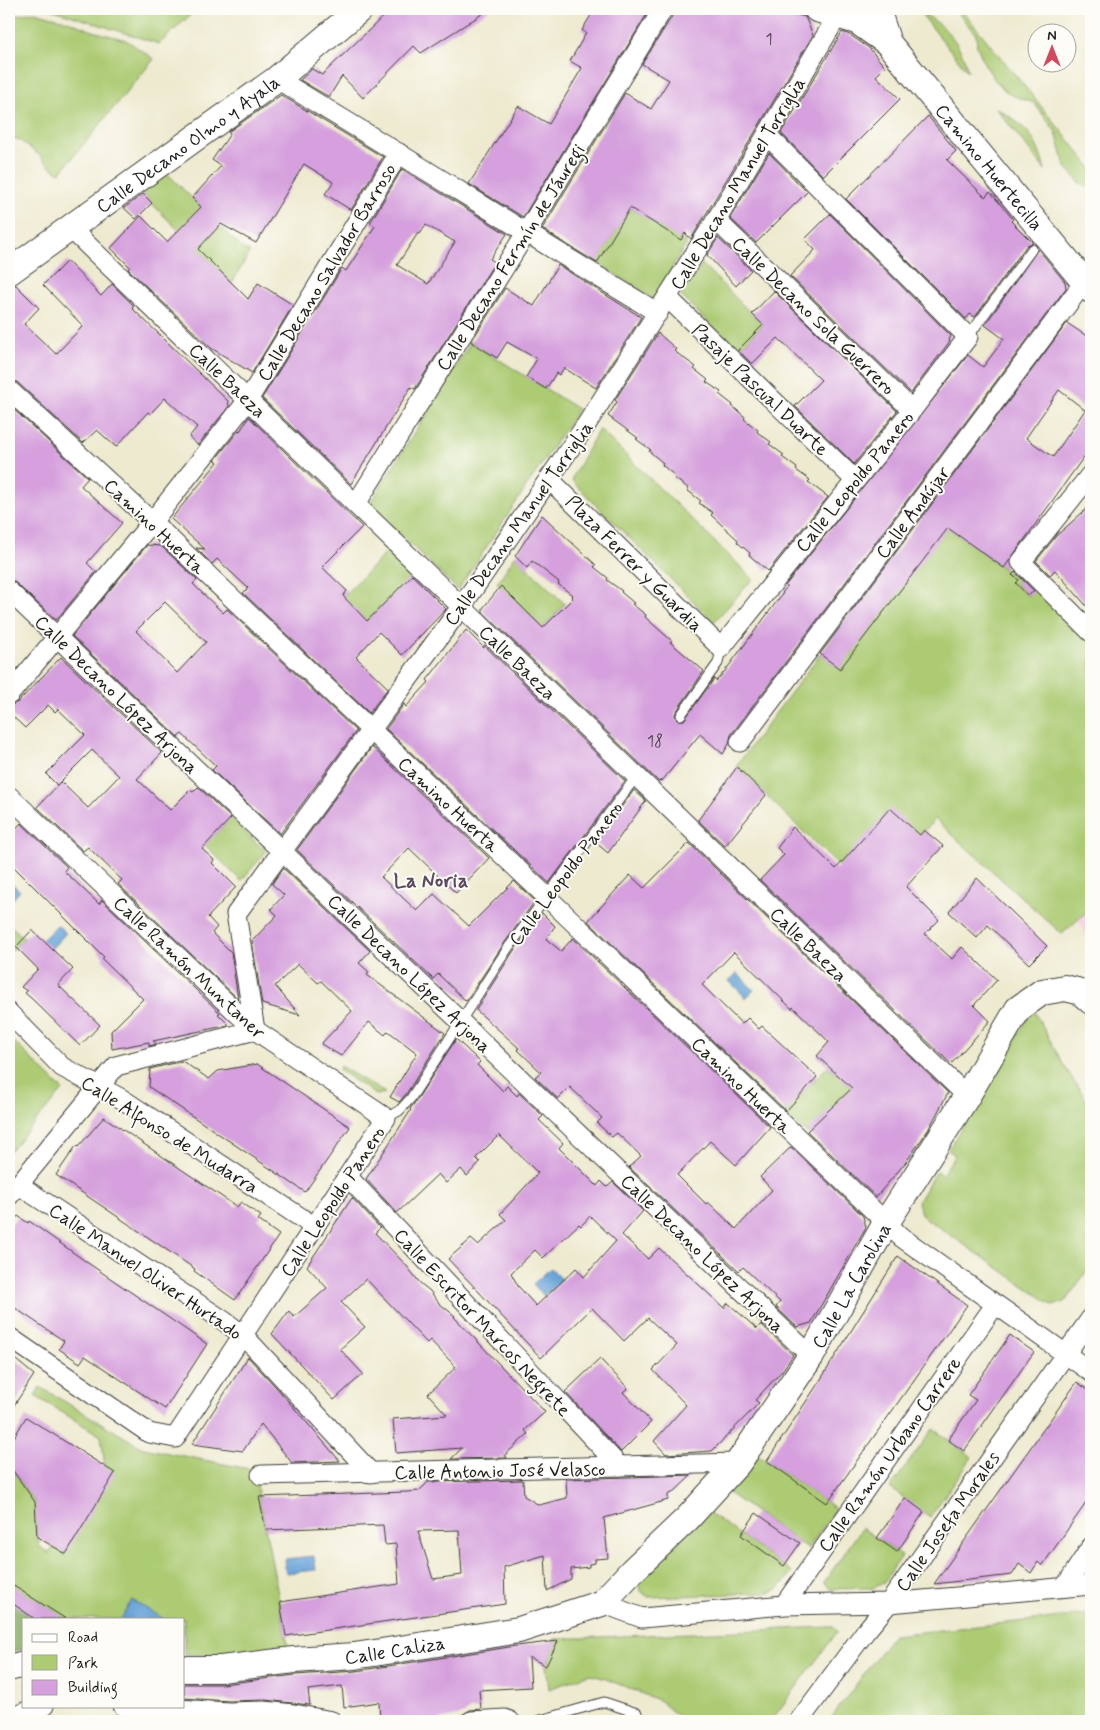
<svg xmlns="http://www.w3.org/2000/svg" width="1100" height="1730" font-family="Mynerve,sans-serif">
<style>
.built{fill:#f4cfdd}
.green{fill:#accb73;stroke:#647448}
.forest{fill:#89af65;stroke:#526640}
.water{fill:#68a3d8;stroke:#42607a}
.building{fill:#d5a0dd;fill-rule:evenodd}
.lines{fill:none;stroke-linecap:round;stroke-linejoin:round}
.lane-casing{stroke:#3c3b37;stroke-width:11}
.street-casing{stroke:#3c3b37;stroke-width:21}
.secondary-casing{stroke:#3c3b37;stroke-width:28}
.lane{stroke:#fff;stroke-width:9}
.street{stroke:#fff;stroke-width:19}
.secondary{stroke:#fff;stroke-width:26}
.labels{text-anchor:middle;stroke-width:4;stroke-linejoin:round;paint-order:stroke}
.number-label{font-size:16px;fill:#4a3d4c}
.street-label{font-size:19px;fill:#1c1c1c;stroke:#fdfcf7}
.neighbourhood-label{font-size:20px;font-weight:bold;fill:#5d4a60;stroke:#fdfcf7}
</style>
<rect width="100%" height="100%" fill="#fdfcf7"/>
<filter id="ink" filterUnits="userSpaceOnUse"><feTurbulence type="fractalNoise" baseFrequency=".02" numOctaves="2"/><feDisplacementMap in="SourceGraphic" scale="10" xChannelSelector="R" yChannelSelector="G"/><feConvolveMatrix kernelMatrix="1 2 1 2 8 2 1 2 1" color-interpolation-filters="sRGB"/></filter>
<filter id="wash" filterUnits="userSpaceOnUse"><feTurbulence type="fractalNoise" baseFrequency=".0096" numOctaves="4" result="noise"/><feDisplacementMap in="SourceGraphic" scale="20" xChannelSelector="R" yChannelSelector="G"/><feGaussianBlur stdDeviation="1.12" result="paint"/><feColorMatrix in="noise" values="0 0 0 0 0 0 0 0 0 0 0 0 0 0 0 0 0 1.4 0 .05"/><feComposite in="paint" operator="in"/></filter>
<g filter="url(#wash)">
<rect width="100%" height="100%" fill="#eeead0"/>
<!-- built -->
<polygon class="built" points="1091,908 1091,945 1078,919"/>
<!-- green -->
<g class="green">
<polygon points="51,9 197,9 159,44"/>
<polygon points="955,9 961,9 1091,167 1091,189 1080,183 1065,166 1056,132 1034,103 1009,94 997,83 985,65 977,46 976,35"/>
<path d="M918 10C945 26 961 41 968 72Z"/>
<polygon points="34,12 65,20 93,31 126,40 154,59 60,173 48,165 38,154 18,139 9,139 9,17"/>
<path d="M996 108C1026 126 1036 136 1045 170Z"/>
<polygon points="166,172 242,248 250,252 232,283 139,191"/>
<polygon points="630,208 687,243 653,299 597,262"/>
<polygon points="702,264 763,325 737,351 681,296"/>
<polygon points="471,342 578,409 458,590 369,505"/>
<polygon points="599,429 753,579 714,622 573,482 572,478"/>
<polygon points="927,512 1019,580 1016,583 1028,596 1036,588 1091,643 1091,908 1062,934 935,819 868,895 736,766"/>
<polygon points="388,551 413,575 367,621 342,597"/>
<polygon points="515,556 565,604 543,628 497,583"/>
<polygon points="231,818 266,852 241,881 205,845"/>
<polygon points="9,924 24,938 9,954"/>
<polygon points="1033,1009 1063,1064 1091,1107 1091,1265 1065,1302 1052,1305 921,1215 918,1201 936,1171 942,1175 955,1155 948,1150"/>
<polygon points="9,1037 63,1090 9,1152"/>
<polygon points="340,1066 385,1093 376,1095 339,1070"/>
<polygon points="828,1066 852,1088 808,1134 783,1113"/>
<path d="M40 1387 143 1448 254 1470 288 1646C261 1655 213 1655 184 1654V1619H164L132 1600 121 1619H67L32 1598 9 1603V1465L36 1504 37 1537 40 1547 49 1553 53 1547 66 1553 105 1467 101 1436 35 1396Z"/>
<polygon points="933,1429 972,1457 930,1517 890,1488"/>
<polygon points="757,1454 836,1509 808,1549 727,1492"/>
<path d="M708 1512 792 1572C784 1583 779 1592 764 1593L649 1597C641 1593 638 1589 639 1580Z"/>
<polygon points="862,1528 902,1556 883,1583 874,1588 830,1589 824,1582"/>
<polygon points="1091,1614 1091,1721 829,1721 893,1635"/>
<polygon points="829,1627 834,1627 838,1631 771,1721 684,1721 660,1701 606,1679 589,1674 549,1689 546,1666 554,1649 554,1639"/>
</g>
<!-- forest -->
<polygon class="forest" points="32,1598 22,1610 35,1619 24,1619 24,1649 9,1652 9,1603"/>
<!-- water -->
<g class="water">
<polygon points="9,881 20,891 12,900 9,897"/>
<polygon points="57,925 66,933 51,949 42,940"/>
<polygon points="737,973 754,990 746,998 729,981"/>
<polygon points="551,1268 562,1279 544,1296 533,1284"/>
<polygon points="314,1556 316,1570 286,1573 284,1559"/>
<polygon points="132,1600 164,1619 121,1619"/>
</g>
<g id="blocks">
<!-- building -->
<g class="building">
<polygon points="391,9 490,9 421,53 414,46 363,98 342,76 329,97 300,80 312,69 322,75"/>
<polygon points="597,9 650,9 523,217 469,184 518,106 549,124 582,68 570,61 586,33 582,30 593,12"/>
<polygon points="674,9 776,9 805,17 813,35 691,239 685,233 681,240 630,208 597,263 542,229 625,93 651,109 669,80 642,64 673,15"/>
<polygon points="842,32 850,35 869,48 885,67 876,76 900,99 823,176 781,133"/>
<polygon points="281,95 383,157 351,210 325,194 333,182 304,164 256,243 221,224 198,249 248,299 258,283 293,305 252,373 211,348 128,269 130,267 111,248 141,216 167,242 201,207 192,198 221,166 212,160 230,134 228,132"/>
<polygon points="928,116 956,151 947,160 985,197 990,192 1013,219 1011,221 1033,243 1027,245 975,317 970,314 966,319 846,199"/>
<polygon points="769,153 807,192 756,243 730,218"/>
<path d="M402 169 507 234 490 259 495 262 415 389 411 387 351 484 262 398 342 268 346 271 375 226 370 223ZM426 225 455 242 428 284 397 265 418 233 420 234Z"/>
<polygon points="143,194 152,203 136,219 124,208"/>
<polygon points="830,214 951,336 949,340 950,341 911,393 790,276 815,250 805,239"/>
<polygon points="718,238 751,270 736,286 707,255"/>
<polygon points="1038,249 1065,282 1066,288 731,735 729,744 723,754 700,734 662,781 661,780 659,782 483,612 483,608 501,586 543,628 573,598 571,596 572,595 558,584 559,582 532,561 527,568 515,556 542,515 596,565 594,567 608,578 607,580 622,591 621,592 634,603 632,604 646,615 645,617 672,641 670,642 704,671 676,712 675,715 677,720 684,720 714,679 716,681 725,671 783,593 782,593 787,587 785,586 968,355 983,367 1004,339 985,325"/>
<polygon points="67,261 101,296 112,284 134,306 132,308 228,401 229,406 198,445 189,437 197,427 165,398 150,414 148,412 116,447 97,430 83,443 17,382 9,379 9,287 16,285 39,308 24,324 56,354 83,326 43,285"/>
<polygon points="558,265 641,317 596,388 564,368 559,375 556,373 546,389 526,377 537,359 507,342 497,358 471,342 505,288 534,306"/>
<polygon points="774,291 897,411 854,464 795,406 821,380 778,338 752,364 738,350 763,325 752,314"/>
<path d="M1067 323 1091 339V447L1004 568 948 528 840 669 820 654ZM1059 390 1085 410 1053 457 1026 438Z"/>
<polygon points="658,333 676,349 674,351 696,367 694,369 708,380 706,382 721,392 719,394 733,405 732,406 745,417 744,419 758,430 757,432 771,442 769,444 784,455 782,457 797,468 796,470 810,480 808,482 828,497 768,571 749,555 750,553 737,542 738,540 711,515 713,513 699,503 701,501 687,490 688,488 674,478 675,476 662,465 663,463 649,451 651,450 636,439 638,438 608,416 617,402 615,400"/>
<polygon points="9,405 88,478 81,486 122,523 87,563 96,572 56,620 9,577"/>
<polygon points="249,417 362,527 322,567 347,591 343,596 367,621 412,575 446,609 402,655 379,632 356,657 388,688 369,713 243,593 248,588 217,559 212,564 196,548 205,549 171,519 218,462 215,460 239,430 240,431"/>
<polygon points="1091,505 1091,611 1055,570 1050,575 1036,561 1056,536"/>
<path d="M147 545 161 546 197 580 193 584 223 613 227 609 356 731 280 834 212 770 216 766 182 734 178 737 72 636ZM165 602 206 642 177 673 136 631Z"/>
<polygon points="1015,572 1034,591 1028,596 1016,583 1019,580 1012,575"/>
<polygon points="466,630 484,648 484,645 625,781 549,883 386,729 404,704 406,707 429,682 427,680"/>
<polygon points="61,657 162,753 137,779 170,810 190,790 193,792 198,787 231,818 202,849 214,860 212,863 236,887 208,917 217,927 212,933 231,952 238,999 118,884 122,880 94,853 88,847 83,851 37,807 61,782 88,808 119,776 92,750 57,785 46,774 85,735 58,709 55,712 48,705 25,728 9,713 9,706 18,702"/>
<polygon points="372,747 489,858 456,893 409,848 381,877 402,897 417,911 434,894 469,926 514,881 535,901 503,945 466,1001 438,974 433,979 297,850"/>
<polygon points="737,767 766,795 725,846 698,820"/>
<polygon points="634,790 646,801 608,853 595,842"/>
<polygon points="890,808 920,835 924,830 943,846 906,887 939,920 925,934 952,959 962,947 997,980 974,1005 990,1021 951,1064 760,880 784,855 777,848 793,827 836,869"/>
<polygon points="21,823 67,867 64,871 99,904 102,900 220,1013 218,1014 229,1025 153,1041 157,1044 149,1046 149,1042 112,1049 111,1031 143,999 102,959 104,957 9,862 9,836"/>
<polygon points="689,843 948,1093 928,1130 906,1162 876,1197 807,1131 852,1088 817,1056 829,1042 793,1007 792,1009 734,952 702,985 742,1024 748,1018 759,1029 762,1026 817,1077 786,1111 588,921 630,875 644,888"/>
<polygon points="283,868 370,951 359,963 369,972 367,975 445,1033 406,1094 399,1102 390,1097 417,1053 388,1031 385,1035 369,1022 341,1056 321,1044 352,1011 321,981 318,983 298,964 275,986 300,1015 262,1004 252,941 277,915 271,909 284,895 272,884"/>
<polygon points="977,878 1047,946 1029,964 988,925 977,938 949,912"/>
<polygon points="542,913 555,926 546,939 561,951 573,938 770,1127 736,1165 710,1141 677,1175 706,1204 708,1202 736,1229 772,1190 760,1177 791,1147 863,1216 866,1227 811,1323 797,1327 776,1307 780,1302 743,1267 739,1271 629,1167 641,1156 617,1133 612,1137 597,1123 602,1118 570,1087 558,1099 535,1077 541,1072 517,1049 519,1048 476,1010 513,952"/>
<polygon points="32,930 73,969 58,985 100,1025 80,1046 32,999 25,993 27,991 21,987 38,969 16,947"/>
<path d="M456 1039 480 1062 477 1065 503 1091 507 1086 517 1096 519 1093 543 1116 539 1120 563 1143 559 1148 597 1186 601 1181 607 1187 613 1182 643 1211 622 1235 648 1259 659 1248 724 1308 728 1303 757 1329 761 1324 793 1355 782 1371 755 1400 759 1403 712 1451 666 1454 654 1441 686 1405 653 1370 677 1345 648 1318 624 1341 592 1308 541 1358 448 1259 471 1239 478 1245 506 1220 500 1214 538 1173 499 1135 476 1158 480 1162 467 1176 461 1169 446 1183 438 1174 397 1213 366 1179 411 1110 410 1109 416 1101ZM590 1216 616 1241 584 1277 576 1268 536 1306 518 1286 511 1273 535 1250 543 1258 579 1224 581 1226Z"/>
<polygon points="182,1061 209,1079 218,1071 257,1064 350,1127 305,1192 149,1087 150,1069"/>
<polygon points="104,1117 237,1207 241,1202 261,1216 258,1220 279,1235 235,1300 194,1271 195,1269 56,1175 76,1146 78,1147"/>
<polygon points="352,1198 380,1228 375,1233 406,1265 420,1283 430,1291 439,1303 455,1316 454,1317 545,1412 525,1430 528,1434 505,1455 507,1458 451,1459 462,1448 396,1453 393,1419 447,1415 428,1394 456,1367 430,1340 427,1343 366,1279 341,1302 365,1327 340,1349 363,1374 334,1400 272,1334 289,1311 294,1317 327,1288 307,1266"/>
<polygon points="18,1216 28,1223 29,1221 88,1263 207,1344 165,1409 85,1356 80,1363 59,1349 64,1341 9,1304 9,1226"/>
<polygon points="898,1256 967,1305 827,1503 767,1461 821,1379"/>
<polygon points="1010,1335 1034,1352 964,1451 948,1440 976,1400 968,1395"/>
<polygon points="9,1354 34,1375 9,1413"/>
<polygon points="248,1357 275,1386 340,1461 292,1463 261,1424 243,1451 192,1444"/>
<polygon points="600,1359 628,1388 623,1392 651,1422 621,1452 565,1392"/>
<polygon points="1077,1382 1091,1392 1091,1496 1042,1566 1038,1562 1031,1573 1019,1564 1012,1575 934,1584"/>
<polygon points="26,1417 115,1473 66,1554 37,1537 35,1502 9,1465 9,1446"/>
<path d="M692 1475 674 1492 668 1495V1500L604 1518 608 1558 595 1559V1563L589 1564V1567L571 1569V1579L547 1591 545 1555 504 1567 505 1604 286 1636 280 1602 399 1584 396 1544 385 1545 383 1525 266 1530 259 1497 407 1492 419 1491 428 1482 523 1480 524 1496 539 1505 567 1498 566 1479ZM459 1530 462 1575 433 1579 418 1531Z"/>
<polygon points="905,1498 924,1512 897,1552 877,1538"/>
<polygon points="756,1513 800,1543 784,1566 741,1535"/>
<polygon points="9,1583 66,1619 35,1619 9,1601"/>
<polygon points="558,1641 546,1666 529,1657 531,1687 479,1690 481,1709 470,1710 462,1715 435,1721 380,1721 379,1702 344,1707 342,1686 308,1690 310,1705 265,1700 229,1701 184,1698 184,1684 223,1684 295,1675 356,1671 516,1646"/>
</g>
</g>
</g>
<g filter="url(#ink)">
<use href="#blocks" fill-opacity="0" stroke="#3c3b37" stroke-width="1"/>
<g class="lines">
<defs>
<g id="lane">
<polyline points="968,337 1032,249"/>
<polyline points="681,715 718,663 721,648"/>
<polyline points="386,1118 399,1111 411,1098 508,948 636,777"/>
<polyline points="537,1721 604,1702 637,1713"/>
</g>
<g id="street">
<path d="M277 79C405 156 530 236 658 313"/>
<polyline points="716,220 912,410"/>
<polyline points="69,227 967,1096"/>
<polyline points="668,298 855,480"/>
<polyline points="9,390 152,522 547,897 901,1237 1091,1372"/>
<polyline points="1091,474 1021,562 1091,632"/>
<polyline points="549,479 721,648 912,410 968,337 767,135"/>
<polyline points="356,504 526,233 663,9"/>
<polyline points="9,591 811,1356"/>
<polyline points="9,695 152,522 248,400 399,153"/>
<polyline points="740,742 1085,281"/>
<polyline points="9,796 255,1030 386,1118 175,1438 149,1433 9,1337"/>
<polyline points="9,1013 62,1067 122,1099 315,1227"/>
<polyline points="255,1030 236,914 461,607 586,425 716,220 838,15"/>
<polyline points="348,1177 619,1466"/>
<polyline points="19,1185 224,1321 243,1335 371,1473"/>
<polyline points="9,1196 116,1066 255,1030"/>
<polyline points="261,1475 738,1463"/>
<polyline points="1065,1587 1091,1547"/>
<polyline points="602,1603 642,1618 784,1605 889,1603 1091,1585"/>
<polyline points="784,1605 995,1305"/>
<polyline points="123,1706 229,1712 264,1711 294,1714 332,1721"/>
<polyline points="9,1720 27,1711 44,1706"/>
<polyline points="471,1721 505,1719 510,1721"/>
<polyline points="799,1721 865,1632 889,1603 1091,1318"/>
</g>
<g id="secondary">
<path id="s1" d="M817 9 857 21 888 43 1091 290"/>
<polyline points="877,9 888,43"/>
<path id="s2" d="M9 272 277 79 360 9"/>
<polyline points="9,1668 24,1664"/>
<path id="s3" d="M184 1669H221L294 1660 354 1656 381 1652 519 1630 602 1603 632 1571 688 1518 738 1463 811 1356 886 1223 967 1096 1018 1009 1042 992 1065 988 1081 992 1091 1001"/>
</g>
</defs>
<!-- lane casing -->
<use href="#lane" class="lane-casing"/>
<!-- street casing -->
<use href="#street" class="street-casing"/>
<!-- secondary casing -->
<use href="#secondary" class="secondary-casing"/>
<!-- lane -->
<use href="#lane" class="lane"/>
<!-- street -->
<use href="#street" class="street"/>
<!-- secondary -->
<use href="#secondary" class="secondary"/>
</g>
</g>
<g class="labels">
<!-- number labels -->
<g class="number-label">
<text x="769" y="44">1</text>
<text x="655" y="746">18</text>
</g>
<!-- street labels -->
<g class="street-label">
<text dy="7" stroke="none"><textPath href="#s2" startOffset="220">Calle Decano Olmo y Ayala</textPath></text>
<text dy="7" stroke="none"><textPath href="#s1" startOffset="240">Camino Huertecilla</textPath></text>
<text transform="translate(737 183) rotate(-59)" y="7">Calle Decano Manuel Torriglia</text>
<text transform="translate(510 257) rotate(-58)" y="7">Calle Decano Fermín de Jáuregi</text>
<text transform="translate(326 272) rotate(-59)" y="7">Calle Decano Salvador Barroso</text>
<text transform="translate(814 315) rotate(44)" y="7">Calle Decano Sola Guerrero</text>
<text transform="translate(228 380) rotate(44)" y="7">Calle Baeza</text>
<text transform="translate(761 389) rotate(44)" y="7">Pasaje Pascual Duarte</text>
<text transform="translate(854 481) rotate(-51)" y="7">Calle Leopoldo Panero</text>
<text transform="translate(912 512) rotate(-53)" y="7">Calle Andújar</text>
<text transform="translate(518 523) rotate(-55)" y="7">Calle Decano Manuel Torriglia</text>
<text transform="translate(155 526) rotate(43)" y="7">Camino Huerta</text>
<text transform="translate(635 563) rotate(45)" y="7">Plaza Ferrer y Guardia</text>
<text transform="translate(518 662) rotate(44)" y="7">Calle Baeza</text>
<text transform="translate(117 694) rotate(44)" y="7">Calle Decano López Arjona</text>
<text transform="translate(449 804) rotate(43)" y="7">Camino Huerta</text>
<text transform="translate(565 873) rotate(-53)" y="7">Calle Leopoldo Panero</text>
<text transform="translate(809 944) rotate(44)" y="7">Calle Baeza</text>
<text transform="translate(190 967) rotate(43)" y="7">Calle Ramón Muntaner</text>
<text transform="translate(410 973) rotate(44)" y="7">Calle Decano López Arjona</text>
<text transform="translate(742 1085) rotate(44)" y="7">Camino Huerta</text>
<text transform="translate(170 1134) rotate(32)" y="7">Calle Alfonso de Mudarra</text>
<text transform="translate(332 1201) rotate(-57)" y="7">Calle Leopoldo Panero</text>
<text transform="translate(703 1253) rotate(44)" y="7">Calle Decano López Arjona</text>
<text transform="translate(146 1271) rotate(34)" y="7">Calle Manuel Oliver Hurtado</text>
<text dy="7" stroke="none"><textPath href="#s3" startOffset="831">Calle La Carolina</textPath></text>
<text transform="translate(483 1322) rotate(47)" y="7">Calle Escritor Marcos Negrete</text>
<text transform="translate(889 1454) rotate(-55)" y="7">Calle Ramón Urbano Carrere</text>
<text transform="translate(500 1470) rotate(-1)" y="7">Calle Antonio José Velasco</text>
<text transform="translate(947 1521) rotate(-55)" y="7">Calle Josefa Morales</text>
<text dy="7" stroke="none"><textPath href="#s3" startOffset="212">Calle Caliza</textPath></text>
</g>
<!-- neighbourhood labels -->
<g class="neighbourhood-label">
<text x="431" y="887">La Noria</text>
</g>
</g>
<!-- margin -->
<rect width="1100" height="1730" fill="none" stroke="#fdfcf7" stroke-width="30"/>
<!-- legend -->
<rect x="22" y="1618" width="162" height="90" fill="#fdfcf7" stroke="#a3a29f"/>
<rect x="32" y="1634" width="25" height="8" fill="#ffffff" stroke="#a3a29f"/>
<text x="68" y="1642" font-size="15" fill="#1c1c1c">Road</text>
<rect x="32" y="1655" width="25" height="15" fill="#accb73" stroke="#a3a29f"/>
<text x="68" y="1668" font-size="15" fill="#1c1c1c">Park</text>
<rect x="32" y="1680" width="25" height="15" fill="#d5a0dd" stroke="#a3a29f"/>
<text x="68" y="1692" font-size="15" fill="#1c1c1c">Building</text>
<!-- north arrow -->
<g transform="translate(1052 48)"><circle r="24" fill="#fdfcf7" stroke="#a3a29f"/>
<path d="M0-4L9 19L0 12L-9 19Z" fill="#d1495b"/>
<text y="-8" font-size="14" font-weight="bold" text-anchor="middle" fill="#1c1c1c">N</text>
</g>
</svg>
